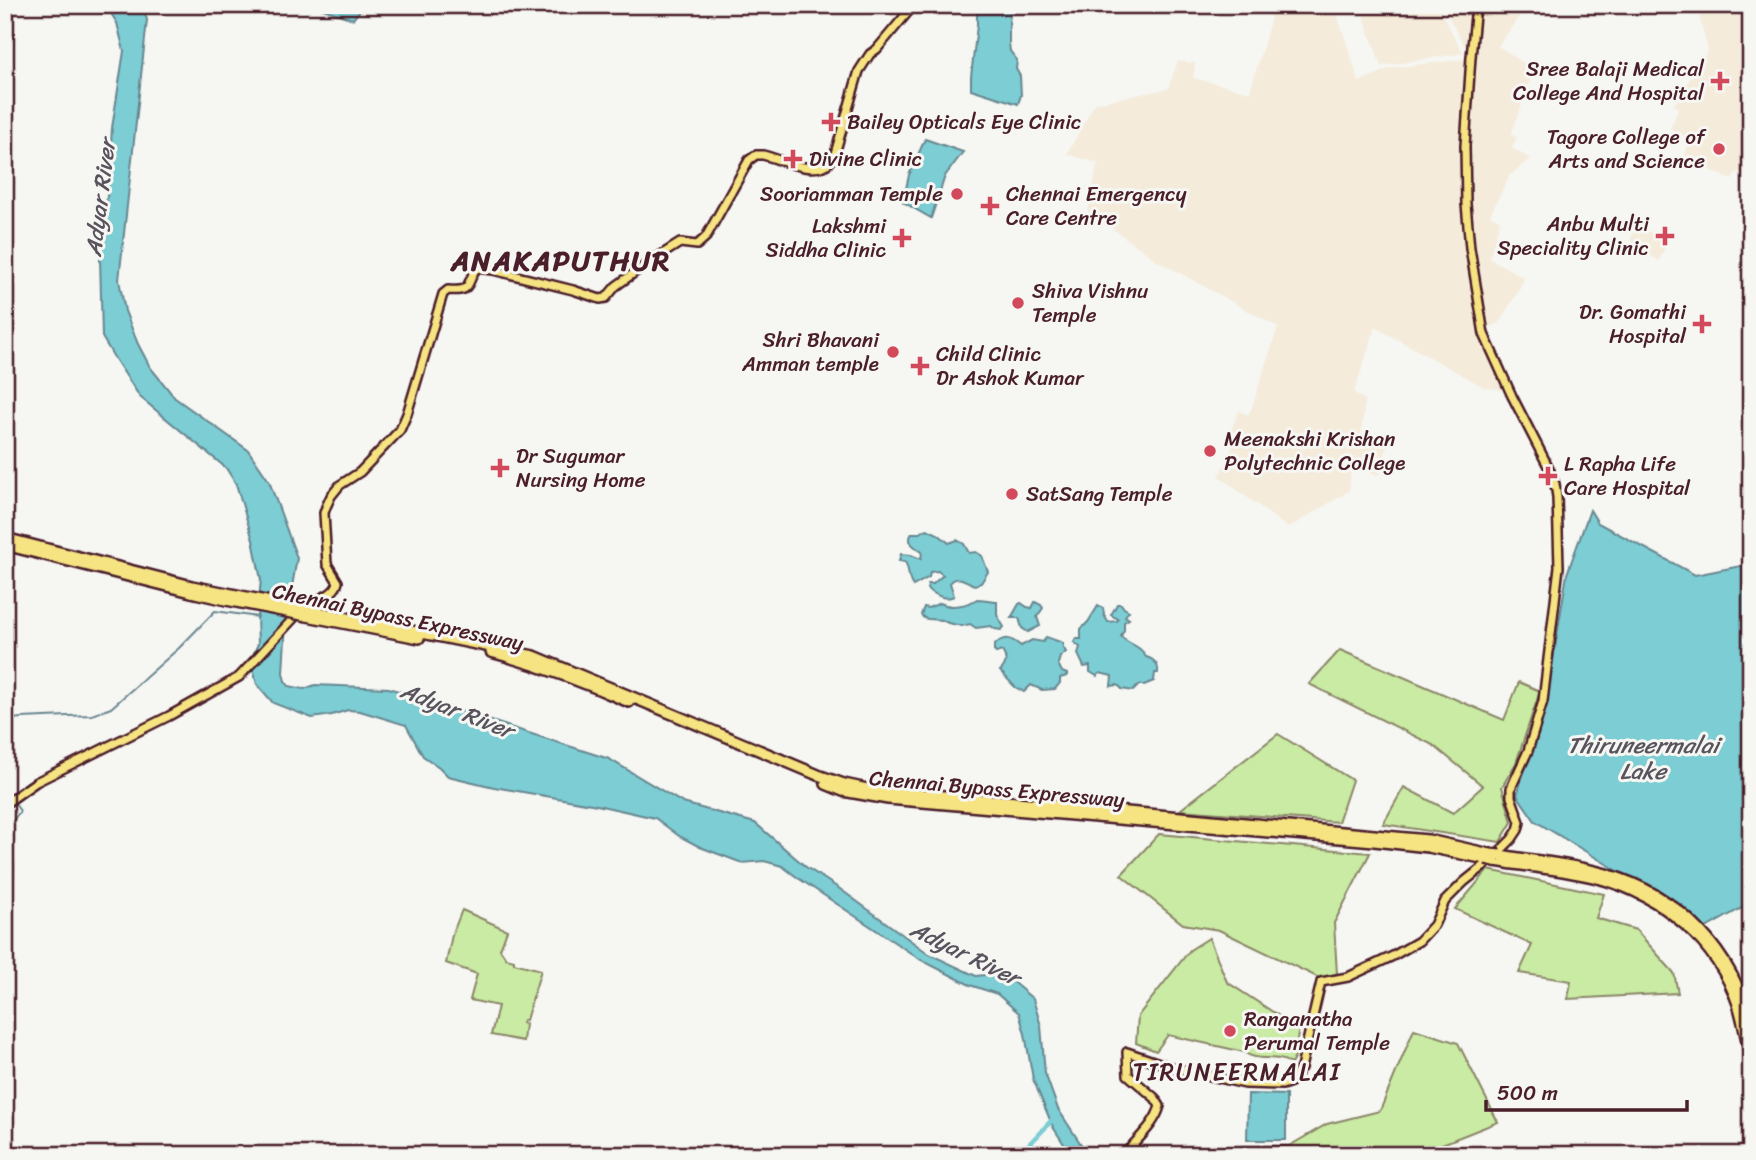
<svg xmlns="http://www.w3.org/2000/svg" width="1756" height="1160" font-family="Sriracha,sans-serif">
<style>
.built{fill:#f4ebda}
.green{fill:#c9eba3;stroke:#8a8567;stroke-width:2}
.water{fill:#7ccdd4;stroke:#688790;stroke-width:2}
.lines{fill:none;stroke-linecap:round;stroke-linejoin:round}
.stream{stroke:#688790;stroke-width:2}
.river{stroke:#7ccdd4;stroke-width:5}
.major-casing{stroke:#4a1f2b;stroke-width:12}
.highway-casing{stroke:#4a1f2b;stroke-width:14}
.major{stroke:#f6e381;stroke-width:7}
.highway{stroke:#f6e381;stroke-width:9}
.highway-bridge-casing{stroke:#4a1f2b;stroke-width:14;stroke-linecap:butt}
.highway-bridge{stroke:#f6e381;stroke-width:9}
.poi-dot{fill:#d1495b;stroke:#f6f6f2;stroke-width:2.5}
.labels{text-anchor:middle;stroke-width:6;stroke-linejoin:round;paint-order:stroke}
.poi-label{font-size:21px;fill:#4a1f2b;stroke:#f6f6f2;text-anchor:start}
.street-label{font-size:21px;fill:#4a1f2b;stroke:#f6f6f2}
.water-label{font-size:23px;font-style:italic;fill:#59535e;stroke:#f6f6f2}
.quarter-label{font-size:24px;letter-spacing:2px;fill:#4a1f2b;stroke:#f6f6f2}
.district-label{font-size:28px;font-weight:bold;letter-spacing:2px;fill:#4a1f2b;stroke:#f6f6f2}
</style>
<rect width="100%" height="100%" fill="#f6f6f2"/>
<filter id="ink" filterUnits="userSpaceOnUse"><feTurbulence type="fractalNoise" baseFrequency=".0143" numOctaves="2"/><feDisplacementMap in="SourceGraphic" scale="14" xChannelSelector="R" yChannelSelector="G"/><feConvolveMatrix kernelMatrix="1 2 1 2 8 2 1 2 1" color-interpolation-filters="sRGB"/></filter>
<g filter="url(#ink)">
<!-- built -->
<g class="built">
<polygon points="1269,5 1334,5 1359,82 1391,68 1467,59 1461,160 1466,240 1484,344 1503,382 1503,390 1484,387 1375,327 1354,393 1365,400 1361,434 1387,447 1379,475 1351,468 1349,491 1288,528 1219,476 1238,436 1230,432 1239,411 1248,415 1251,410 1278,327 1158,261 1088,211 1098,163 1067,154 1095,103 1168,89 1178,61 1195,63 1193,78 1250,92 1271,18"/>
<polygon points="1360,5 1437,5 1463,53 1381,66"/>
<polygon points="1442,5 1472,5 1468,52"/>
<polygon points="1477,5 1524,5 1523,11 1498,46 1534,70 1511,135 1517,137 1512,148 1530,159 1509,176 1490,215 1500,221 1489,258 1524,278 1520,288 1499,323 1486,329 1468,203 1472,53"/>
<polygon points="1704,5 1751,5 1751,175 1736,172 1732,180 1685,158 1689,139 1670,128 1679,108 1674,105 1708,50 1699,15"/>
<polygon points="1636,226 1668,240 1659,261 1630,241"/>
</g>
<!-- green -->
<g class="green">
<polygon points="1340,650 1504,720 1519,682 1540,691 1516,763 1502,787 1512,822 1500,842 1383,824 1404,787 1453,813 1483,786 1433,745 1309,684"/>
<polygon points="1278,734 1352,780 1338,822 1180,810"/>
<polygon points="1159,834 1370,853 1334,923 1337,974 1319,978 1219,930 1183,924 1121,875"/>
<polygon points="1488,870 1604,894 1596,918 1636,930 1674,973 1678,993 1568,999 1571,981 1519,973 1532,945 1455,909"/>
<polygon points="462,910 507,930 500,949 506,958 514,960 514,963 541,970 526,1020 523,1020 522,1023 525,1024 523,1041 491,1035 498,1006 470,1000 477,974 446,963 452,935"/>
<path d="M1209 938 1227 982 1299 1029 1296 1045 1301 1047 1291 1064C1277 1053 1257 1063 1244 1052L1168 1035 1156 1051 1136 1043 1138 1016 1190 950Z"/>
<polygon points="1414,1029 1458,1043 1498,1122 1427,1150 1427,1155 1213,1155 1243,1146 1289,1146 1327,1124 1380,1111"/>
</g>
<!-- water -->
<g class="water">
<polygon points="103,5 143,5 147,20 119,280 125,311 138,344 150,367 175,398 248,450 269,481 297,558 286,621 283,673 285,681 289,686 304,689 315,685 389,688 609,759 683,803 755,823 806,867 840,889 929,954 976,976 1002,973 1033,999 1041,1026 1045,1073 1058,1109 1088,1155 1071,1155 1053,1127 1033,1079 1025,1034 1019,1013 997,994 970,985 921,960 798,878 782,866 764,861 742,863 700,847 679,836 655,818 597,805 494,787 448,776 439,767 423,756 406,725 360,711 348,710 332,715 312,718 273,703 257,684 250,661 258,644 257,616 261,580 253,540 236,484 226,468 140,397 115,359 102,337 100,258 108,187 112,128 124,51 117,23 107,7"/>
<polygon points="316,5 364,5 353,19 317,7"/>
<polygon points="979,5 1011,6 1009,23 1009,43 1010,51 1017,60 1016,69 1020,76 1021,95 1018,104 971,89 971,77 977,25 977,7"/>
<polygon points="925,139 963,152 945,176 931,218 903,202 909,175"/>
<polygon points="1590,510 1598,523 1695,575 1751,564 1751,906 1740,909 1704,929 1666,897 1623,874 1535,821 1517,795 1547,697 1567,574"/>
<path d="M927 529 938 534 949 543 957 540 964 544 969 553 976 552 982 556 988 572 981 583 975 585C966 582 958 573 950 583L954 596C944 601 935 594 927 589L928 584H933L943 575 938 571 930 572 929 577 913 586C907 579 910 570 905 562L899 561 901 554 911 555 921 559 922 552C914 546 906 543 912 533H920Z"/>
<path d="M977 599C980 599 996 601 997 601V615L1004 627 1001 630 995 629 991 626 976 628 970 624 962 626 948 623 942 620 928 619 924 618 921 615 924 607 928 608 940 603C951 609 967 605 977 599Z"/>
<polygon points="1035,602 1041,605 1043,608 1037,617 1040,626 1028,632 1022,628 1019,618 1011,618 1019,604 1021,603 1027,607 1032,608"/>
<path d="M1117 604H1121L1124 608 1129 611 1125 616 1129 619 1124 622V630L1121 636C1126 644 1141 645 1146 657 1154 659 1159 665 1158 673H1155L1154 681 1144 685H1139L1133 691 1122 689 1118 685 1111 686 1112 676 1100 673 1097 676 1090 672V666L1084 667 1078 654 1080 647 1074 642 1076 639H1081V629L1088 622 1098 606 1103 608 1104 615 1108 622 1117 621 1118 619 1111 615Z"/>
<path d="M1046 637 1063 643V647L1066 652 1060 657 1058 664 1062 672 1067 674V676L1060 678V683L1055 689 1042 690 1031 685 1024 692 1015 687 1000 671C1007 665 1007 658 1002 651L996 653 994 651V646C1004 635 1011 638 1021 646L1032 640 1043 642Z"/>
<polygon points="1248,1094 1286,1095 1286,1140 1247,1140"/>
</g>
<g class="lines">
<!-- stream -->
<g class="stream">
<polyline points="5,720 21,718 92,715 111,708 179,648 215,611 258,617"/>
<polyline points="5,792 10,796"/>
<polyline points="5,909 13,885 14,868 10,825 20,811 13,801"/>
</g>
<!-- river -->
<polyline class="river" points="1019,1155 1055,1117"/>
<defs>
<g id="major">
<path d="M476 268 493 270 573 290 600 299 606 298 616 286 648 263 680 243 697 245 706 237 749 160 756 155H763C784 160 819 180 834 157L859 71 870 54 877 49 914 5"/>
<path d="M5 804 36 782 169 716 239 677 305 606C316 599 335 596 338 582L327 564 324 513 326 507 331 496 340 485 360 472 400 430 407 414 443 294 448 290C472 292 466 285 476 268"/>
<path d="M1124 1155C1136 1140 1155 1125 1160 1106L1155 1098 1128 1075 1127 1052 1171 1067 1245 1084 1282 1085 1291 1082 1301 1068 1321 982 1348 977 1393 956 1419 941 1434 925 1445 901 1464 882 1489 862 1512 839 1518 830 1520 822 1511 797V788L1528 751 1543 701 1559 567 1557 497 1555 484 1549 468 1512 396 1484 334 1470 248 1466 204 1465 146 1471 57 1476 5"/>
</g>
<g id="highway">
<polyline points="5,538 192,586 227,593"/>
<polyline points="5,545 191,592 226,600"/>
<polyline points="309,610 534,656 818,775 844,784 872,790 1052,805 1428,840 1490,854"/>
<polyline points="307,616 419,638"/>
<path d="M491 652C539 665 584 682 629 702"/>
<polyline points="826,784 843,791 888,799 1374,841 1428,847 1486,859"/>
<path d="M1500 855C1535 861 1572 864 1606 874 1680 895 1733 952 1751 1026"/>
<path d="M1495 861C1530 867 1567 870 1601 879 1663 896 1717 942 1738 1004 1744 1023 1747 1042 1751 1061"/>
</g>
</defs>
<!-- major casing -->
<use href="#major" class="major-casing"/>
<!-- highway casing -->
<use href="#highway" class="highway-casing"/>
<!-- major -->
<use href="#major" class="major"/>
<!-- highway -->
<use href="#highway" class="highway"/>
<defs>
<g id="highway-bridge">
<polyline points="227,593 309,610"/>
<polyline points="226,600 307,616"/>
<polyline points="1490,854 1500,855"/>
<polyline points="1486,859 1495,861"/>
</g>
</defs>
<!-- highway-bridge casing -->
<use href="#highway-bridge" class="highway-bridge-casing"/>
<!-- highway-bridge -->
<use href="#highway-bridge" class="highway-bridge"/>
</g>
</g>
<!-- markers -->
<g class="poi-dot">
<path d="M1716.5 70.5h7v7h7v7h-7v7h-7v-7h-7v-7h7z"/>
<path d="M827.5 111.5h7v7h7v7h-7v7h-7v-7h-7v-7h7z"/>
<circle cx="1719" cy="149" r="7"/>
<path d="M789.5 148.5h7v7h7v7h-7v7h-7v-7h-7v-7h7z"/>
<circle cx="957" cy="194" r="7"/>
<path d="M986.5 195.5h7v7h7v7h-7v7h-7v-7h-7v-7h7z"/>
<path d="M1661.5 225.5h7v7h7v7h-7v7h-7v-7h-7v-7h7z"/>
<path d="M898.5 227.5h7v7h7v7h-7v7h-7v-7h-7v-7h7z"/>
<circle cx="1018" cy="303" r="7"/>
<path d="M1698.5 313.5h7v7h7v7h-7v7h-7v-7h-7v-7h7z"/>
<circle cx="893" cy="352" r="7"/>
<path d="M916.5 355.5h7v7h7v7h-7v7h-7v-7h-7v-7h7z"/>
<circle cx="1210" cy="451" r="7"/>
<path d="M496.5 457.5h7v7h7v7h-7v7h-7v-7h-7v-7h7z"/>
<path d="M1544.5 465.5h7v7h7v7h-7v7h-7v-7h-7v-7h7z"/>
<circle cx="1012" cy="494" r="7"/>
<circle cx="1230" cy="1031" r="7"/>
</g>
<g class="labels">
<!-- poi labels -->
<g class="poi-label">
<text x="1704" y="76" text-anchor="end">Sree Balaji Medical<tspan x="1704" dy="24">College And Hospital</tspan></text>
<text x="847" y="129">Bailey Opticals Eye Clinic</text>
<text x="1705" y="144" text-anchor="end">Tagore College of<tspan x="1705" dy="24">Arts and Science</tspan></text>
<text x="809" y="166">Divine Clinic</text>
<text x="943" y="201" text-anchor="end">Sooriamman Temple</text>
<text x="1006" y="201">Chennai Emergency<tspan x="1006" dy="24">Care Centre</tspan></text>
<text x="1649" y="231" text-anchor="end">Anbu Multi<tspan x="1649" dy="24">Speciality Clinic</tspan></text>
<text x="886" y="233" text-anchor="end">Lakshmi<tspan x="886" dy="24">Siddha Clinic</tspan></text>
<text x="1032" y="298">Shiva Vishnu<tspan x="1032" dy="24">Temple</tspan></text>
<text x="1686" y="319" text-anchor="end">Dr. Gomathi<tspan x="1686" dy="24">Hospital</tspan></text>
<text x="879" y="347" text-anchor="end">Shri Bhavani<tspan x="879" dy="24">Amman temple</tspan></text>
<text x="936" y="361">Child Clinic<tspan x="936" dy="24">Dr Ashok Kumar</tspan></text>
<text x="1224" y="446">Meenakshi Krishan<tspan x="1224" dy="24">Polytechnic College</tspan></text>
<text x="516" y="463">Dr Sugumar<tspan x="516" dy="24">Nursing Home</tspan></text>
<text x="1564" y="471">L Rapha Life<tspan x="1564" dy="24">Care Hospital</tspan></text>
<text x="1026" y="501">SatSang Temple</text>
<text x="1244" y="1026">Ranganatha<tspan x="1244" dy="24">Perumal Temple</tspan></text>
</g>
<!-- street labels -->
<g class="street-label">
<text transform="translate(398 617) rotate(12)" y="7">Chennai Bypass Expressway</text>
<text transform="translate(997 789) rotate(5)" y="7">Chennai Bypass Expressway</text>
</g>
<!-- water labels -->
<g class="water-label">
<text transform="translate(100 198) rotate(-83)" y="8">Adyar River</text>
<text transform="translate(457 710) rotate(21)" y="8">Adyar River</text>
<text x="1643" y="753">Thiruneermalai<tspan x="1643" dy="26">Lake</tspan></text>
<text transform="translate(965 953) rotate(26)" y="8">Adyar River</text>
</g>
<!-- quarter labels -->
<g class="quarter-label">
<text x="1237" y="1080">TIRUNEERMALAI</text>
</g>
<!-- district labels -->
<g class="district-label">
<text x="561" y="270">ANAKAPUTHUR</text>
</g>
</g>
<!-- margin -->
<rect width="1756" height="1160" fill="none" stroke="#f6f6f2" stroke-width="28"/>
<rect x="14" y="14" width="1728" height="1132" fill="none" stroke="#4a1f2b" stroke-width="2.5" filter="url(#ink)"/>
<!-- scale -->
<path d="M1486 1100v10h201v-10" fill="none" stroke="#4a1f2b" stroke-width="3.5"/>
<text x="1497" y="1100" font-size="21" fill="#4a1f2b" stroke="#f6f6f2" stroke-width="5" paint-order="stroke">500 m</text>
</svg>
